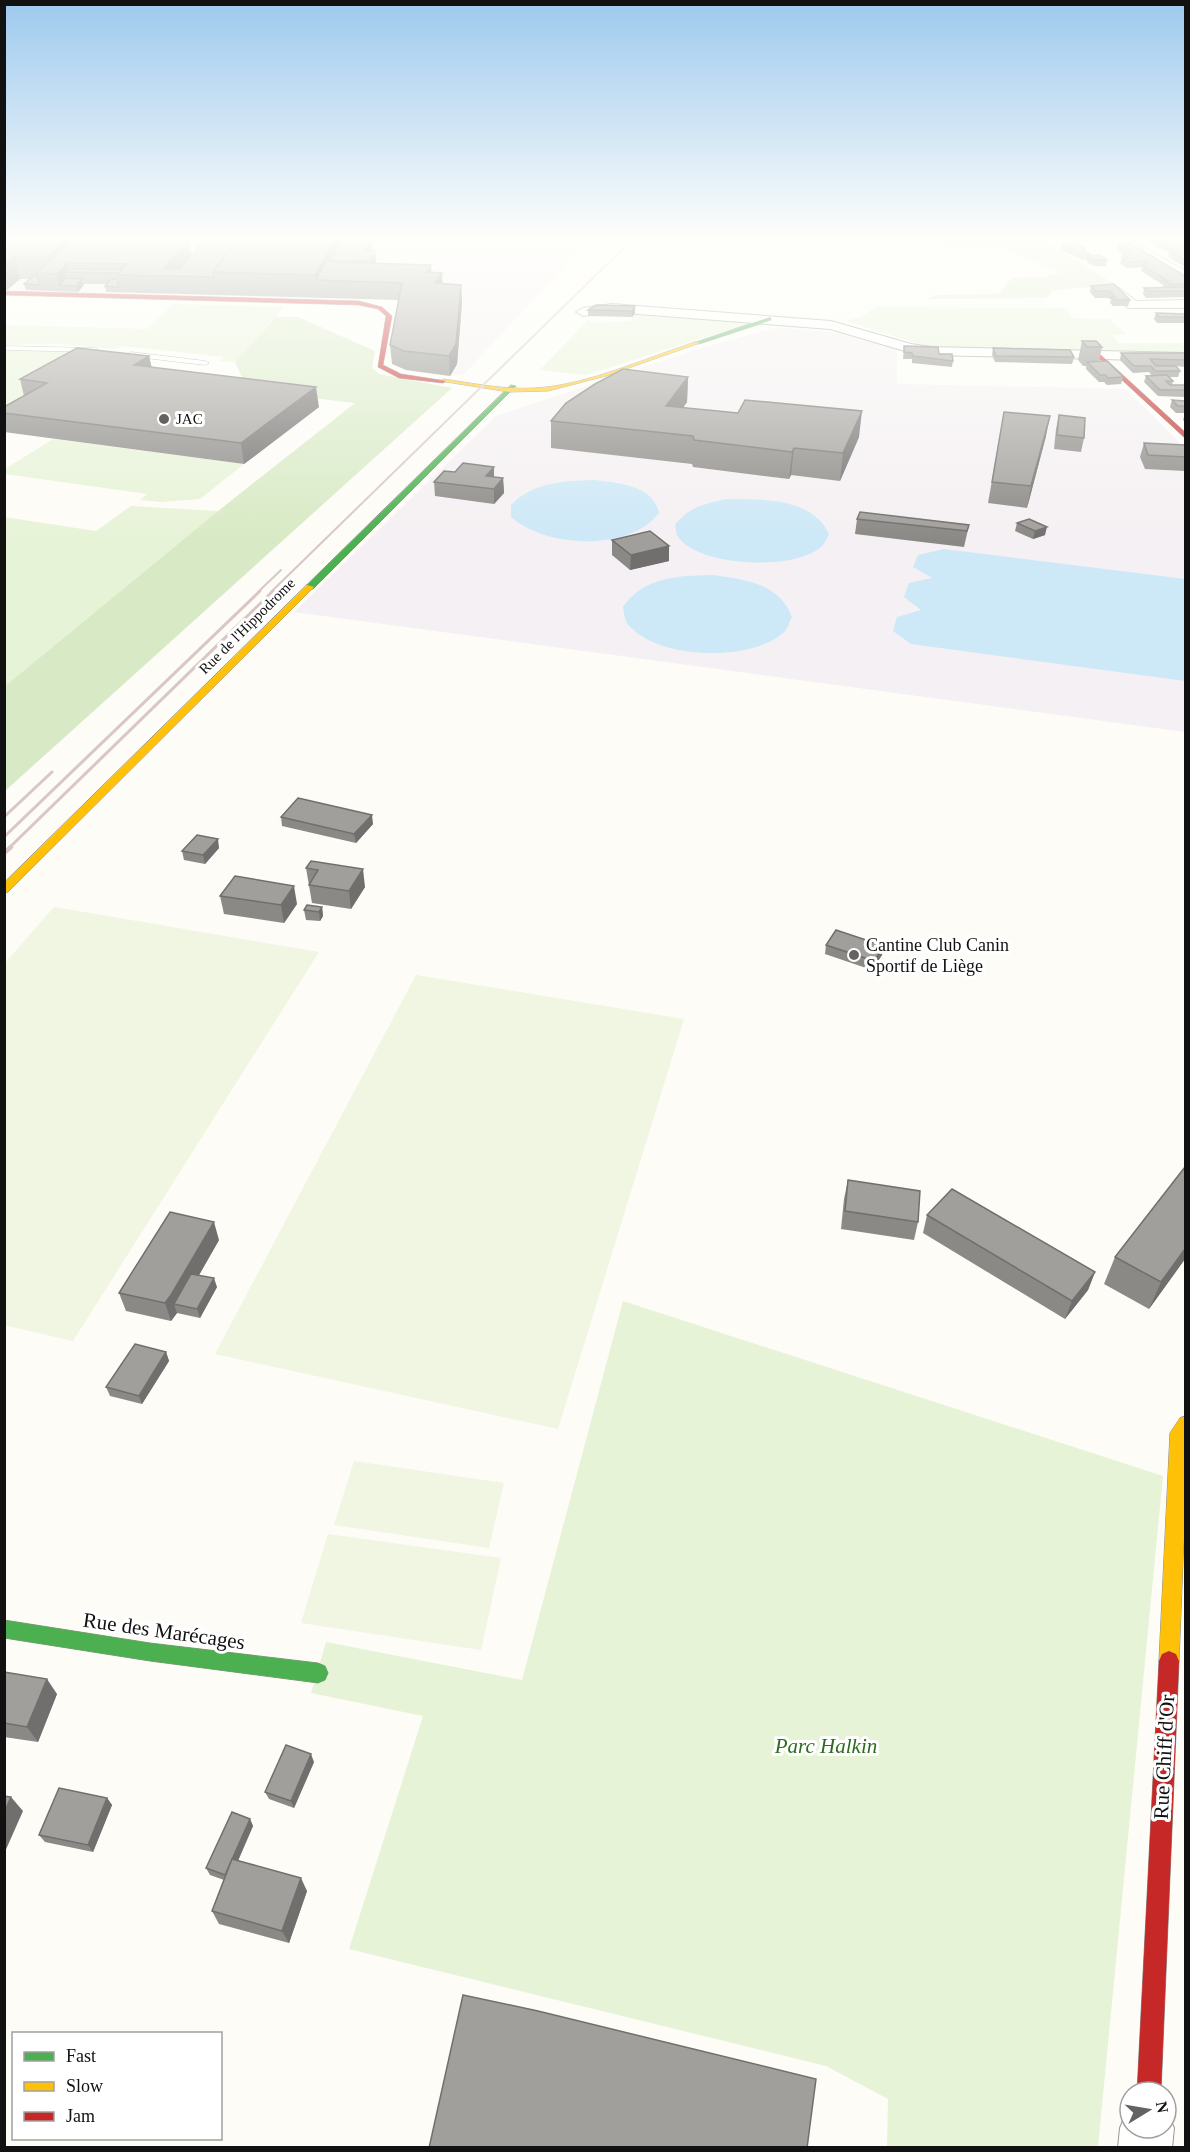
<svg xmlns="http://www.w3.org/2000/svg" width="1190" height="2152" font-family="'Times New Roman',serif">
<style>
.industrial{fill:#f5f0f3}
.green{fill:#e7f3d7}
.forest{fill:#d8eac5}
.pitch{fill:#f0f6e1}
.water{fill:#cde8f7}
.lines{fill:none;stroke-linecap:round;stroke-linejoin:round}
.lane-casing{stroke:#979795;stroke-width:1}
.street-casing{stroke:#979795;stroke-width:2}
.fast-casing{stroke:#8e8d8b;stroke-width:1}
.slow-casing{stroke:#8e8d8b;stroke-width:1}
.jam-casing{stroke:#8e8d8b;stroke-width:1}
.lane{fill:#fffffe;fill-rule:evenodd}
.street{fill:#fffffe;fill-rule:evenodd}
.fast{fill:#4caf50;fill-rule:evenodd}
.slow{fill:#ffc107;fill-rule:evenodd}
.jam{fill:#c62828;fill-rule:evenodd}
.rail-far2{stroke:#d9c6c7;stroke-width:2}
.rail-far1{stroke:#d9c6c7;stroke-width:3}
.rail{stroke:#d9c6c7;stroke-width:4.5}
.wall{fill:#8a8986}
.shaded-wall{fill:#716f6d}
.building{fill:#a19f9c;stroke:#716f6d;stroke-width:1.5}
.poi-dot{fill:#646362;stroke:#fff;stroke-width:2}
.labels{text-anchor:middle;stroke-width:6;stroke-linejoin:round;paint-order:stroke}
.far-poi-label{font-size:15px;fill:#111;stroke:#fff;text-anchor:start}
.far-street-label{font-size:15px;fill:#111;stroke:#fff}
.poi-label{font-size:18px;fill:#111;stroke:#fff;text-anchor:start}
.near-street-label{font-size:21px;fill:#111;stroke:#fff}
.near-park-label{font-size:21px;font-style:italic;fill:#2f6b1f;stroke:#fff}
</style>
<rect width="100%" height="100%" fill="#fdfcf7"/>
<!-- industrial -->
<g class="industrial">
<polygon points="5,239 590,239 464,374 450,376 406,370 403,300 5,290"/>
<polygon points="777,327 838,333 897,350 897,384 1126,389 1185,448 1185,732 294,612 496,416 695,350"/>
</g>
<!-- green -->
<g class="green">
<polygon points="173,304 284,307 235,362 219,361 224,357 123,346 116,349 55,344 5,345 5,325 148,329"/>
<polygon points="876,307 1066,308 1073,318 1109,319 1127,334 1111,335 1119,343 1183,343 1185,352 926,346 846,321 861,317"/>
<polygon points="634,314 759,320 586,375 540,370 588,320 595,323 630,321"/>
<polygon points="4,350 87,352 5,421"/>
<polygon points="53,439 244,464 200,499 160,502 140,500 147,494 5,474 5,469"/>
<polygon points="131,506 218,511 5,686 4,517 96,531"/>
<polygon points="623,1301 1163,1476 1098,2147 887,2147 888,2099 826,2066 349,1949 423,1716 311,1693 326,1642 522,1680"/>
</g>
<!-- forest -->
<g class="forest">
<polygon points="858,239 1044,239 1114,284 1051,291 1052,294 1045,298 928,299 935,295 998,294 1012,278 1044,277 1060,272 1003,249 852,241"/>
<polygon points="276,317 298,317 375,351 372,367 379,374 452,388 5,791 5,686 218,511 355,403 261,392 245,383 235,362"/>
</g>
<!-- pitch -->
<g class="pitch">
<polygon points="54,907 319,952 73,1341 4,1325 5,963"/>
<polygon points="416,975 684,1019 558,1429 215,1354"/>
<polygon points="354,1461 504,1483 489,1548 334,1525"/>
<polygon points="328,1534 501,1558 481,1650 301,1623"/>
</g>
<!-- water -->
<g class="water">
<path d="M594 480C619 483 653 485 659 513 630 552 546 548 511 517V505C533 482 564 481 594 480Z"/>
<path d="M726 499C761 499 812 497 829 534 827 537 825 543 822 546 797 571 700 567 679 538 676 535 676 529 675 525 688 507 705 504 726 499Z"/>
<polygon points="944,549 1185,579 1185,681 911,644 893,631 897,617 921,610 904,597 909,583 932,578 913,567 918,555"/>
<path d="M713 575C746 580 779 583 792 617 789 623 787 630 783 633 751 661 666 659 635 631 632 628 627 625 626 621 624 617 624 611 623 607 645 576 678 576 713 575Z"/>
</g>
<g class="lines">
<defs>
<g id="lane">
<polygon points="4,346 95,348 99,350 95,352 4,350"/>
<polygon points="131,352 205,361 209,363 205,365 128,356"/>
</g>
<g id="street">
<polygon points="1114,239 1128,239 1186,271 1186,280"/>
<polygon points="1119,288 1136,301 1186,300 1186,308 1128,308 1113,292"/>
<polygon points="612,304 831,321 911,344 931,347 1186,353 1186,361 931,355 905,351 830,329 612,312 583,316 576,312 583,308"/>
<polygon points="1128,2109 1130,2109 1130,2128 1166,2128 1166,2110 1174,2128 1172,2148 1118,2148 1120,2128"/>
</g>
<g id="fast">
<polygon points="770,317 772,320 699,344 694,343"/>
<polygon points="511,385 516,386 313,589 307,589 307,585"/>
<polygon points="4,1620 150,1643 318,1663 325,1666 328,1673 325,1680 318,1683 150,1661 4,1638"/>
</g>
<g id="slow">
<path d="M695 342 700 343 606 376 548 391 509 392 440 381 443 379C473 383 504 390 535 388 588 385 645 358 695 342Z"/>
<polygon points="307,585 314,587 8,892 4,893 4,883"/>
<polygon points="1186,1416 1186,1485 1179,1661 1176,1668 1169,1671 1162,1668 1159,1661 1170,1433 1180,1418"/>
</g>
<g id="jam">
<polygon points="4,291 359,301 382,307 392,316 383,365 401,374 446,381 443,383 399,378 378,367 386,316 378,309 359,305 4,295"/>
<polygon points="1096,354 1100,354 1186,433 1186,439 1096,356"/>
<polygon points="1169,1651 1176,1654 1179,1661 1161,2092 1137,2092 1159,1661 1162,1654"/>
</g>
</defs>
<!-- lane casing -->
<use href="#lane" class="lane-casing"/>
<!-- street casing -->
<use href="#street" class="street-casing"/>
<!-- fast casing -->
<use href="#fast" class="fast-casing"/>
<!-- slow casing -->
<use href="#slow" class="slow-casing"/>
<!-- jam casing -->
<use href="#jam" class="jam-casing"/>
<!-- lane -->
<use href="#lane" class="lane"/>
<!-- street -->
<use href="#street" class="street"/>
<!-- fast -->
<use href="#fast" class="fast"/>
<!-- slow -->
<use href="#slow" class="slow"/>
<!-- jam -->
<use href="#jam" class="jam"/>
<!-- rail-far2 -->
<g class="rail-far2">
<polyline points="258,592 281,570"/>
<polyline points="271,592 633,239"/>
</g>
<!-- rail-far1 -->
<g class="rail-far1">
<polyline points="4,817 52,772"/>
<polyline points="4,837 260,591"/>
<polyline points="9,848 273,591"/>
</g>
<!-- rail -->
<polyline class="rail" points="4,853 11,847"/>
</g>
<!-- wall -->
<g class="wall">
<polygon points="4,239 112,239 112,240 192,254 372,251 376,263 431,273 443,284 461,285 462,302 457,364 450,376 406,370 392,364 390,345 399,300 106,292 105,286 106,284 84,284 78,292 26,290 24,284 30,279 20,279 7,290 4,290"/>
<polygon points="1144,239 1173,239 1185,246 1185,267 1168,257 1169,253"/>
<polygon points="1062,244 1084,248 1084,250 1090,254 1089,256 1107,260 1106,266 1093,266 1087,262 1087,259 1083,260 1061,250"/>
<polygon points="1118,244 1185,276 1185,297 1146,298 1143,294 1144,288 1163,288 1163,285 1141,271 1142,267 1127,268 1120,264 1123,254 1117,250"/>
<polygon points="1114,284 1130,300 1128,306 1113,306 1110,303 1111,300 1108,298 1095,298 1090,292 1091,286"/>
<polygon points="635,306 635,313 632,317 588,316 588,310"/>
<polygon points="1156,313 1185,314 1185,323 1157,323 1154,319"/>
<polygon points="1082,341 1102,347 1099,362 1123,377 1121,384 1107,385 1104,382 1099,382 1086,369 1086,366 1083,366 1078,360"/>
<polygon points="904,346 939,354 953,361 952,367 912,363 912,359 903,359"/>
<polygon points="993,348 1074,357 1072,364 995,362 992,355"/>
<polygon points="1121,353 1185,355 1185,367 1176,366 1180,371 1178,377 1169,377 1173,381 1172,385 1185,385 1185,397 1158,396 1144,382 1146,376 1152,376 1149,372 1133,373 1120,360"/>
<polygon points="149,356 152,368 319,407 244,464 4,432 4,407 24,396 20,379"/>
<polygon points="688,377 687,402 683,408 859,437 840,481 791,475 789,479 693,467 692,464 551,448 551,421"/>
<polygon points="1172,400 1185,401 1185,422 1183,420 1185,413 1176,413 1170,407"/>
<polygon points="1004,412 1046,436 1027,508 988,503"/>
<polygon points="1059,415 1084,438 1081,452 1054,449 1056,429"/>
<polygon points="1144,443 1185,447 1185,471 1145,469 1140,457"/>
<polygon points="494,477 503,478 504,493 494,504 435,496 434,482"/>
<polygon points="857,519 969,525 964,547 855,534"/>
<polygon points="1017,523 1045,535 1033,539 1015,531"/>
<polygon points="612,540 669,546 669,561 630,570 612,555"/>
<polygon points="281,817 373,824 356,843 282,826"/>
<polygon points="219,848 205,864 184,860 182,851"/>
<polygon points="311,861 365,887 351,909 312,903 306,868"/>
<polygon points="220,896 297,904 284,923 224,914"/>
<polygon points="322,907 323,916 320,921 306,920 304,910"/>
<polygon points="826,945 884,946 882,955 872,970 825,954"/>
<polygon points="848,1180 918,1222 914,1240 841,1229 844,1199"/>
<polygon points="927,1215 1095,1272 1088,1290 1065,1319 923,1233"/>
<polygon points="219,1240 199,1275 217,1287 200,1318 177,1313 171,1321 126,1311 119,1293"/>
<polygon points="1115,1257 1185,1259 1149,1309 1104,1284"/>
<polygon points="166,1352 169,1361 142,1404 110,1396 106,1387"/>
<polygon points="4,1672 57,1694 38,1742 4,1737"/>
<polygon points="314,1762 294,1808 269,1799 265,1792"/>
<polygon points="107,1798 112,1805 93,1852 45,1842 39,1835"/>
<polygon points="250,1819 253,1826 238,1861 307,1891 289,1943 219,1924 212,1911 224,1880 210,1875 206,1868"/>
</g>
<!-- shaded-wall -->
<g class="shaded-wall">
<polygon points="67,239 112,239 95,257 67,263 69,272 65,272 68,284 59,285 61,291 57,274 52,274 48,257"/>
<polygon points="188,239 189,239 192,255 175,276 164,269"/>
<polygon points="336,239 344,239 331,261 332,272 316,280 315,275"/>
<polygon points="371,239 372,256 364,251"/>
<polygon points="375,251 377,268 372,278 371,261"/>
<polygon points="14,257 20,279 7,290 4,279 4,265"/>
<polygon points="431,265 432,282 427,272"/>
<polygon points="442,273 443,291 435,283"/>
<polygon points="82,279 84,285 78,292 76,286"/>
<polygon points="461,285 462,302 457,364 450,376 449,356"/>
<polygon points="635,306 635,313 632,317 632,311"/>
<polygon points="149,356 153,375 134,365"/>
<polygon points="688,377 687,402 665,432 666,406"/>
<polygon points="316,387 319,407 244,464 241,443"/>
<polygon points="862,411 859,437 840,481 843,453"/>
<polygon points="1050,416 1046,436 1027,508 1031,486"/>
<polygon points="794,448 791,475 789,479 792,452"/>
<polygon points="494,467 494,481 486,476"/>
<polygon points="503,478 504,493 494,504 494,489"/>
<polygon points="1047,527 1045,535 1033,539 1035,531"/>
<polygon points="669,546 669,561 630,570 631,555"/>
<polygon points="372,815 373,824 356,843 354,834"/>
<polygon points="218,839 219,848 205,864 203,855"/>
<polygon points="363,869 365,887 351,909 349,891"/>
<polygon points="294,886 297,904 284,923 281,905"/>
<polygon points="322,907 323,916 320,921 319,912"/>
<polygon points="884,946 882,955 872,970 874,961"/>
<polygon points="214,1222 219,1240 182,1305 174,1304 177,1313 171,1321 165,1303"/>
<polygon points="1185,1249 1185,1259 1149,1309 1161,1282"/>
<polygon points="1095,1272 1088,1290 1065,1319 1072,1301"/>
<polygon points="214,1278 217,1287 200,1318 197,1309"/>
<polygon points="166,1352 169,1361 142,1404 139,1396"/>
<polygon points="47,1679 57,1694 38,1742 27,1727"/>
<polygon points="311,1754 314,1762 294,1808 291,1801"/>
<polygon points="11,1797 23,1811 4,1854 4,1813"/>
<polygon points="107,1798 112,1805 93,1852 88,1845"/>
<polygon points="250,1819 253,1826 229,1881 225,1875"/>
<polygon points="301,1878 307,1891 289,1943 282,1931"/>
</g>
<!-- building -->
<g class="building">
<polygon points="4,239 67,239 48,257 14,257 4,265"/>
<polygon points="73,239 92,239 91,240 188,239 164,269 180,269 205,239 239,239 213,272 214,277 117,275 127,264 67,263 57,274 37,273"/>
<polygon points="239,239 336,239 315,275 213,272"/>
<polygon points="342,239 371,239 364,251 375,251 371,261 331,261"/>
<polygon points="1155,239 1173,239 1185,246 1185,260 1170,251 1177,251"/>
<polygon points="1072,242 1084,248 1082,249 1090,254 1084,254 1062,244"/>
<polygon points="1130,243 1185,276 1185,284 1169,284 1164,281 1168,281 1142,265 1149,264 1144,261 1128,262 1122,258 1129,258 1123,254 1132,254 1118,244"/>
<polygon points="1100,255 1107,260 1094,260 1088,256"/>
<polygon points="326,262 431,265 427,272 442,273 435,283 461,285 456,344 449,356 404,351 390,345 402,283 316,280"/>
<polygon points="69,269 122,269 119,273 65,272"/>
<polygon points="34,275 37,275 40,285 24,284"/>
<polygon points="67,278 82,279 76,286 59,285"/>
<polygon points="111,279 117,279 119,287 105,286"/>
<polygon points="1114,284 1130,300 1114,300 1111,297 1115,297 1110,291 1096,291 1091,286"/>
<polygon points="1185,287 1185,291 1148,291 1144,288"/>
<polygon points="596,305 635,306 632,311 588,310"/>
<polygon points="1156,313 1185,314 1185,317 1159,317"/>
<polygon points="1082,341 1096,341 1102,347 1087,347"/>
<polygon points="904,346 938,347 939,354 952,354 953,361 913,356 912,353 904,352"/>
<polygon points="77,348 149,356 134,365 316,387 241,443 4,413 4,407 47,383 20,379"/>
<polygon points="993,348 1070,350 1074,357 996,356"/>
<polygon points="1121,353 1185,353 1185,360 1150,359 1156,366 1176,366 1180,371 1155,371 1151,366 1134,366"/>
<polygon points="1107,361 1123,377 1108,378 1105,375 1100,375 1087,362"/>
<polygon points="623,369 688,377 666,406 738,413 745,400 862,411 843,453 794,448 792,452 694,440 693,436 551,421 566,403 595,384"/>
<polygon points="1167,375 1173,381 1166,381 1170,385 1185,385 1185,390 1160,390 1146,376"/>
<polygon points="1172,400 1185,401 1185,406 1178,406"/>
<polygon points="1004,412 1050,416 1031,486 992,482"/>
<polygon points="1059,415 1085,418 1084,438 1057,435"/>
<polygon points="1144,443 1185,445 1185,457 1148,455"/>
<polygon points="463,463 494,467 486,476 503,478 494,489 434,482 444,471 455,472"/>
<polygon points="860,512 969,525 967,531 857,519"/>
<polygon points="1029,519 1047,527 1035,531 1017,523"/>
<polygon points="650,531 669,546 631,555 612,540"/>
<polygon points="298,798 372,815 354,834 281,817"/>
<polygon points="197,835 218,839 203,855 182,851"/>
<polygon points="311,861 363,869 349,891 309,885 318,870 306,868"/>
<polygon points="235,876 294,886 281,905 220,896"/>
<polygon points="307,905 322,907 319,912 304,910"/>
<polygon points="836,930 884,946 874,961 826,945"/>
<polygon points="1185,1167 1185,1249 1161,1282 1115,1257"/>
<polygon points="848,1180 920,1191 918,1222 845,1211"/>
<polygon points="952,1189 1095,1272 1072,1301 927,1215"/>
<polygon points="170,1212 214,1222 171,1295 165,1303 119,1293"/>
<polygon points="191,1274 214,1278 197,1309 174,1304"/>
<polygon points="135,1344 166,1352 139,1396 106,1387"/>
<polygon points="4,1672 47,1679 27,1727 4,1723"/>
<polygon points="286,1745 311,1754 291,1801 265,1792"/>
<polygon points="59,1788 107,1798 88,1845 39,1835"/>
<polygon points="4,1796 11,1797 4,1813"/>
<polygon points="232,1812 250,1819 225,1875 206,1868"/>
<polygon points="232,1859 301,1878 282,1931 212,1911"/>
<polygon points="463,1995 538,2011 816,2079 807,2148 429,2148"/>
</g>
<!-- sky -->
<linearGradient id="sky" x2="0" y2="1"><stop stop-color="#9dc9ee"/><stop offset="0.44" stop-color="#fefefb"/><stop offset="1" stop-color="#fefefb" stop-opacity="0"/></linearGradient>
<rect width="1190" height="540" fill="url(#sky)"/>
<!-- markers -->
<g class="poi-dot">
<circle cx="164" cy="419" r="6"/>
<circle cx="854" cy="955" r="6"/>
</g>
<g class="labels">
<!-- far-poi labels -->
<g class="far-poi-label">
<text x="176" y="424">JAC</text>
</g>
<!-- far-street labels -->
<g class="far-street-label">
<text transform="translate(247 626) rotate(-45)" y="5">Rue de l'Hippodrome</text>
</g>
<!-- poi labels -->
<g class="poi-label">
<text x="866" y="951">Cantine Club Canin<tspan x="866" dy="21">Sportif de Liège</tspan></text>
</g>
<!-- near-street labels -->
<g class="near-street-label">
<text transform="translate(164 1631) rotate(8)" y="7">Rue des Marécages</text>
<text transform="translate(1164 1757) rotate(-87)" y="7">Rue Chiff d'Or</text>
</g>
<!-- near-park labels -->
<g class="near-park-label">
<text x="826" y="1753">Parc Halkin</text>
</g>
</g>
<!-- border -->
<rect width="1190" height="2152" fill="none" stroke="#111111" stroke-width="12"/>
<!-- legend -->
<rect x="12" y="2032" width="210" height="108" fill="#ffffff" stroke="#a0a0a0" stroke-width="1.5"/>
<rect x="24" y="2052" width="30" height="9" fill="#4caf50" stroke="#a0a0a0" stroke-width="1.5"/>
<text x="66" y="2062" font-size="18" fill="#111111">Fast</text>
<rect x="24" y="2082" width="30" height="9" fill="#ffc107" stroke="#a0a0a0" stroke-width="1.5"/>
<text x="66" y="2092" font-size="18" fill="#111111">Slow</text>
<rect x="24" y="2112" width="30" height="9" fill="#c62828" stroke="#a0a0a0" stroke-width="1.5"/>
<text x="66" y="2122" font-size="18" fill="#111111">Jam</text>
<!-- north arrow -->
<g transform="translate(1148 2110) rotate(79)"><circle r="28" fill="#ffffff" stroke="#a0a0a0" stroke-width="1.5"/>
<path d="M0-4.5L10 22L0 15L-10 22Z" fill="#646362"/>
<text y="-9" font-size="16" font-weight="bold" text-anchor="middle" fill="#111111">N</text>
</g>
</svg>
